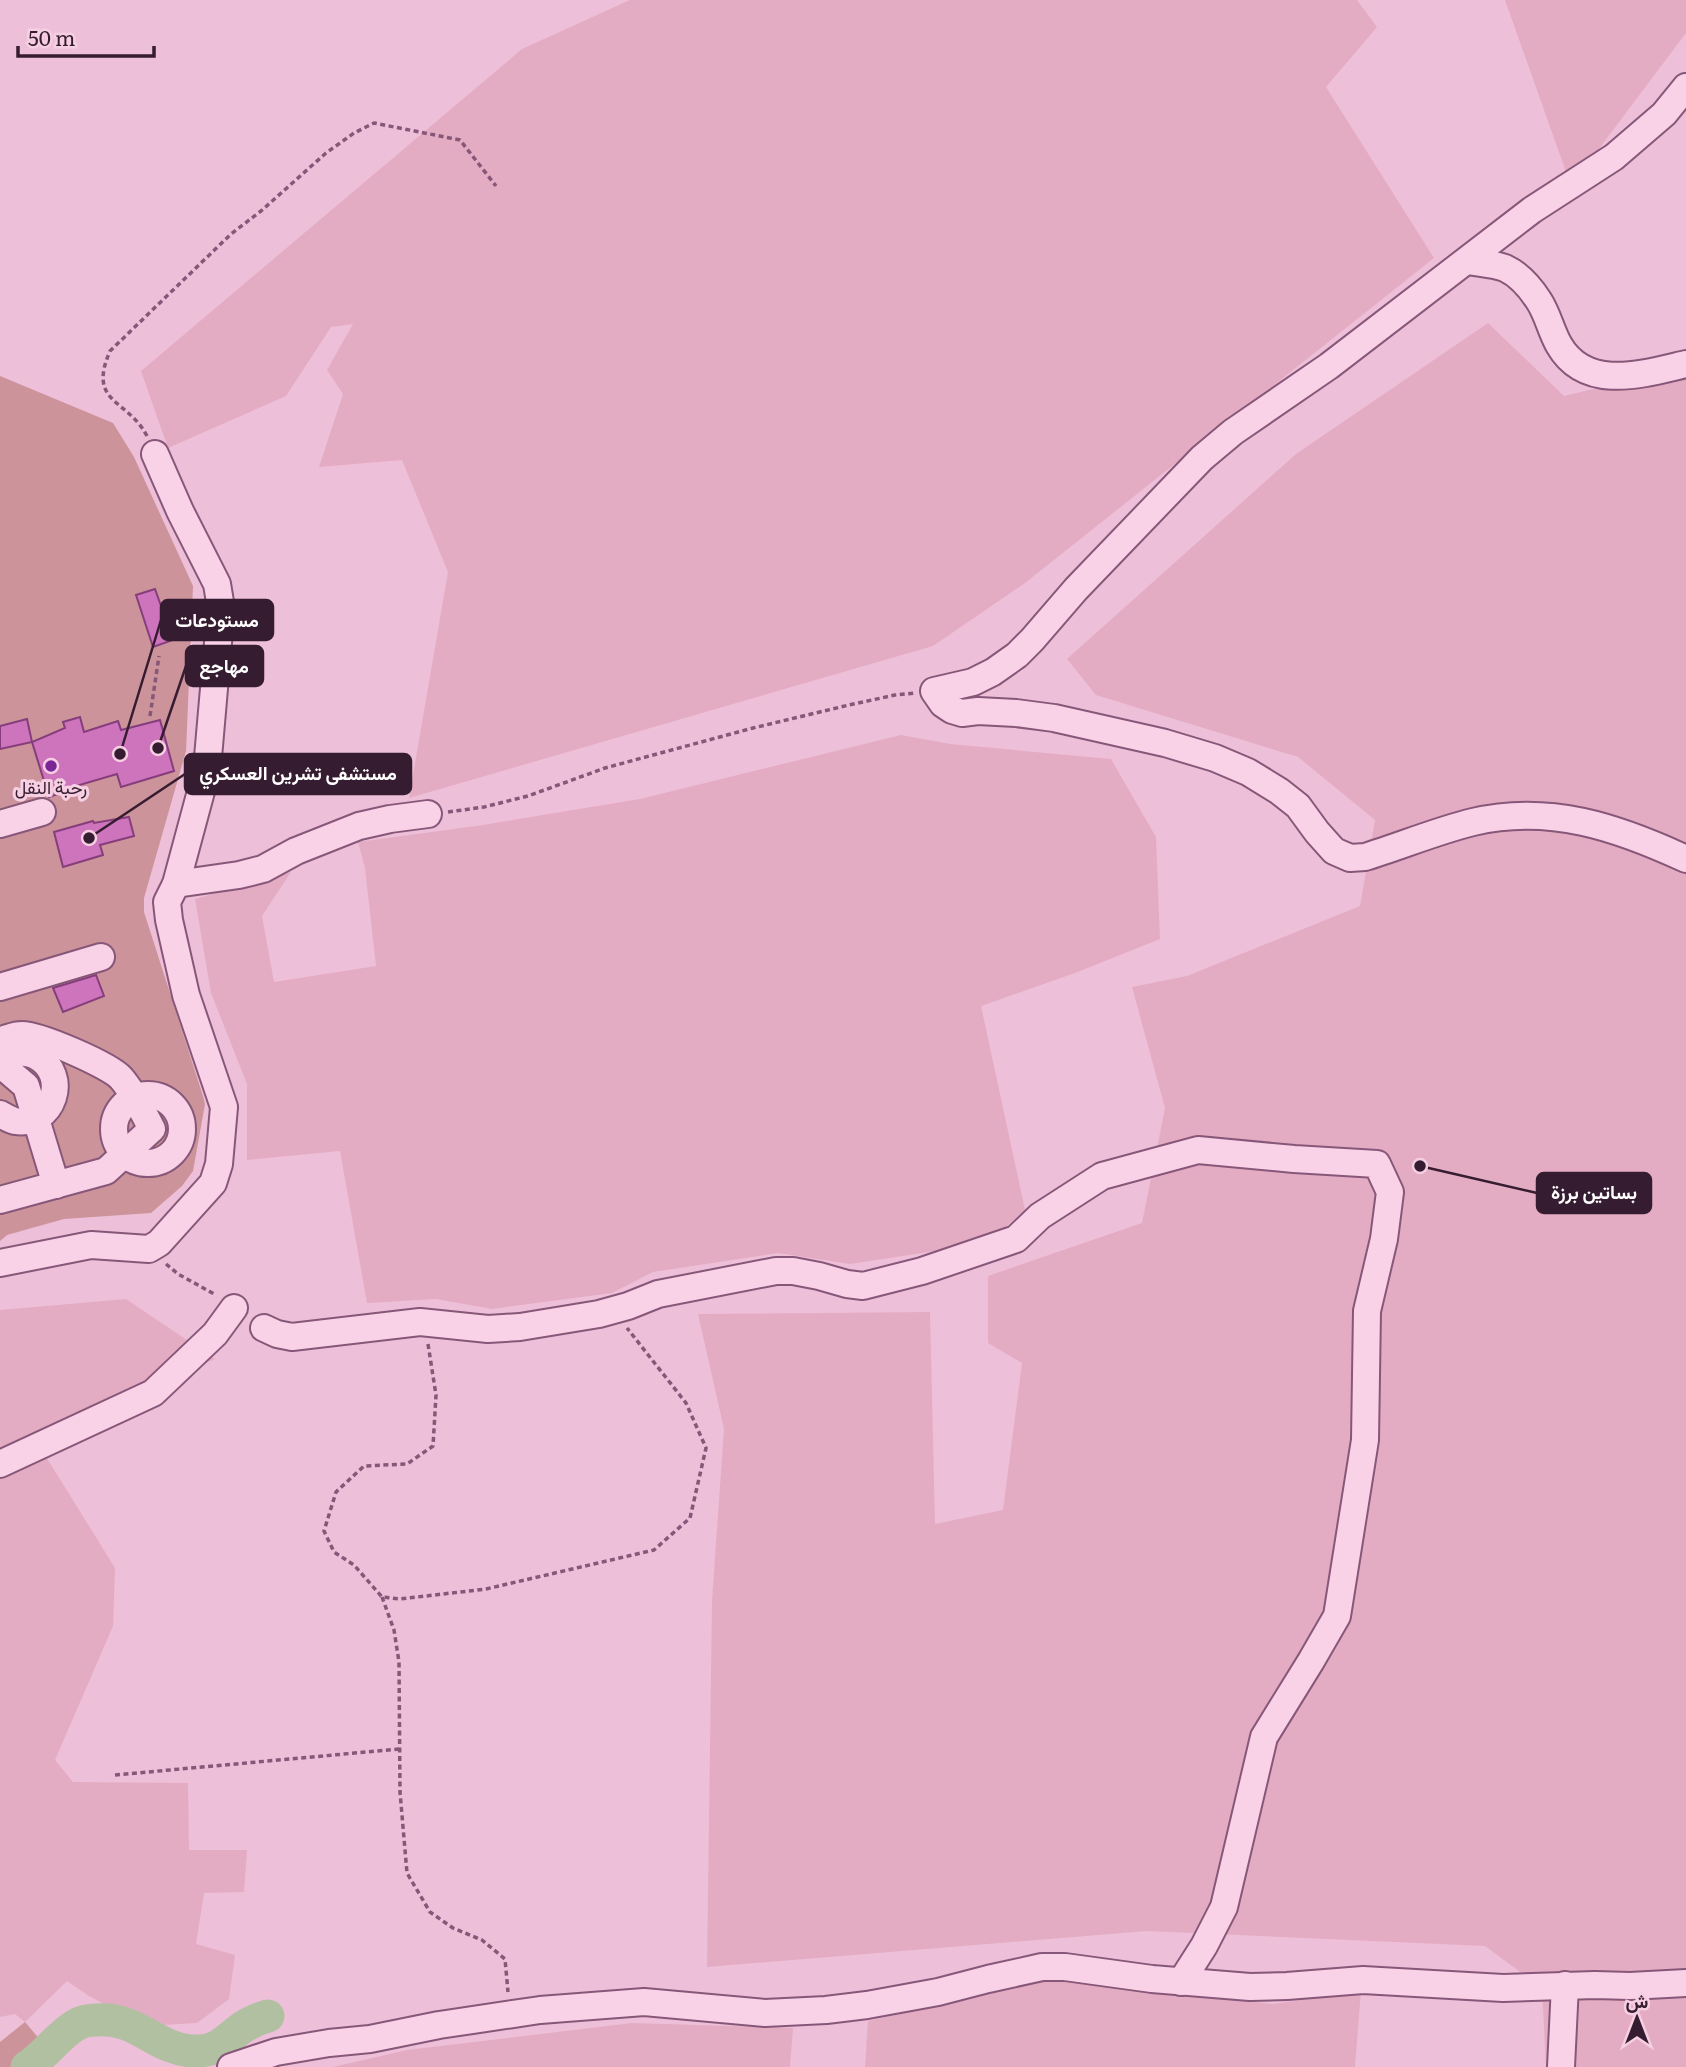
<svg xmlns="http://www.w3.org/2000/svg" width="1686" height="2067" font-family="Literata,Vazirmatn,serif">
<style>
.farmland{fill:#e4acc3}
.green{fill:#cc939a}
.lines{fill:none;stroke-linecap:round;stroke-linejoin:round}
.river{stroke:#b2c0a2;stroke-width:33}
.building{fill:#cd74bd;stroke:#863d7b;stroke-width:2}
.minor-casing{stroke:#875779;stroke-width:30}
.path{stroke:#875779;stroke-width:3.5;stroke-dasharray:5 3.5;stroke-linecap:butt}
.minor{stroke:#f9d2e7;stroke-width:26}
.poi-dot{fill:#7b2697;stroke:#f6cfe3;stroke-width:2.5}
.labels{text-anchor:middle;stroke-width:6;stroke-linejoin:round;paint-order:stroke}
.poi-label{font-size:18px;fill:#361c30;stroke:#f6cfe3}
.leader{fill:none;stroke:#361c30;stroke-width:2.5}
.callout-dot{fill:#361c30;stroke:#f6cfe3;stroke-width:2.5}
.callout{fill:#361c30;stroke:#361c30;stroke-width:2.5}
.callout-label{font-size:19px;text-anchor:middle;font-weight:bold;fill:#fff}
</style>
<rect width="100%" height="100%" fill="#eebfd8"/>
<!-- farmland -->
<g class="farmland">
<polygon points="630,0 1357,0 1377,27 1326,87 1434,258 1025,583 933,646 409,798 448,572 402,460 319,467 343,394 327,370 353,324 331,327 286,396 168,448 141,371 522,49"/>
<polygon points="1505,0 1686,0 1686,33 1571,186"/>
<polygon points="1488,323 1564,396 1686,367 1686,2067 1546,2067 1542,1988 1485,1946 1147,1931 707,1967 712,1601 724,1429 698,1314 930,1312 935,1524 1003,1510 1022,1363 988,1343 988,1276 1142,1223 1165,1108 1132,987 1187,976 1360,906 1375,820 1298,757 1096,695 1067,659 1296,454"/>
<polygon points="901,735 950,744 1111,759 1156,837 1160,939 1075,973 981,1006 1025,1210 1003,1229 949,1249 850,1264 778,1253 653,1272 612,1293 492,1309 436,1299 367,1303 340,1151 247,1160 247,1084 211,993 195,899 291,872 262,916 274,982 376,966 365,868 358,842 483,825 640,799"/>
<polygon points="126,1299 215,1359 35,1439 115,1568 113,1626 55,1760 73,1782 188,1783 189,1850 247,1850 244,1892 204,1893 196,1944 235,1955 229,1999 197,2023 145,2026 89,1996 67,1981 25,2022 15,2014 0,2017 0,1310"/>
<polygon points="1053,1979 1273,2004 1361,1991 1355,2067 865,2067 868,2021"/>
<polygon points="632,2023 793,2028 790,2067 333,2067 407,2050"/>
</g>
<!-- green -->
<g class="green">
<polygon points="0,376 113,423 134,457 193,586 186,751 144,898 144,912 203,1096 205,1104 193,1171 182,1186 151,1213 64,1219 7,1235 0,1241"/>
<polygon points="25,2022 58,2061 48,2067 0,2067 0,2042"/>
</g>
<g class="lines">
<!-- river -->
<path class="river" d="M27 2067C44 2056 61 2033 76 2025 82 2021 90 2020 97 2020 135 2016 156 2049 192 2051 217 2052 222 2043 239 2030 248 2023 257 2019 268 2016"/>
</g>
<!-- building -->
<g class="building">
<polygon points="155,589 173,640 153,647 136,595"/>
<polygon points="80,717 84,732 118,721 121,730 160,720 174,771 121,787 117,774 69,788 70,790 49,797 32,742 65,728 63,722"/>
<polygon points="27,719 32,742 0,749 0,726"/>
<polygon points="129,817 134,836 100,845 103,855 63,867 54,832 93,821 94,823"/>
<polygon points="96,975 104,996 63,1012 53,988"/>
</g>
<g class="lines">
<defs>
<g id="minor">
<path d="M1686 87 1664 114 1614 157 1532 210 1329 366 1233 432 1202 458 1076 589 1032 640 1017 655 993 672 973 682 934 691 943 704 952 710 962 713 978 711 1016 713 1054 718 1165 743 1215 758 1248 772 1279 791 1298 806 1317 832 1334 851 1350 858 1365 857C1401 846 1436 831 1473 822 1549 804 1617 827 1686 859"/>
<path d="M1468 261C1479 263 1494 264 1505 268 1520 275 1530 287 1539 301 1548 315 1551 331 1559 345 1586 392 1643 374 1686 364"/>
<polyline points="0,824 42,812"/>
<polyline points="176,884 239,875 263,869 296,851 359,826 390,819 428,814"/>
<polyline points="0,987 101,957"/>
<path d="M0 1040C7 1039 14 1035 21 1035 38 1034 109 1065 121 1078 134 1093 143 1112 152 1129L106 1171 0 1200"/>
<path d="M0 1060C12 1053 23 1050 36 1056 71 1075 53 1127 15 1121 10 1120 4 1116 0 1114"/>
<polyline points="0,1064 26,1086 56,1185"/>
<circle cx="148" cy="1129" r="34"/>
<polyline points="0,1263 91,1245 149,1249 159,1243 213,1183 219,1164 224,1107 186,995 169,920 167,902 176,884 207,769 221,608 217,584 180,511 155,454"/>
<polyline points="264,1328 277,1334 292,1337 420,1322 488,1329 520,1327 599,1314 628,1306 658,1294 776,1271 793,1271 819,1276 847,1284 863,1286 922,1271 1016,1239 1040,1216 1102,1176 1198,1150 1294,1159 1377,1164 1390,1192 1384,1239 1367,1311 1365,1440 1337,1616 1311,1661 1264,1737 1224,1907 1204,1946 1181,1982"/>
<polyline points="0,1464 153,1393 215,1334 234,1308"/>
<polyline points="231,2067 276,2052 329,2043 370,2039 439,2025 540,2010 644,2002 765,2013 826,2010 867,2005 938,1992 988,1979 1042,1967 1065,1967 1152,1979 1250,1987 1287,1986 1363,1980 1503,1988 1595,1985 1630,1986 1686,1983"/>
<polyline points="1561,2067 1565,1985"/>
</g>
</defs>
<!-- minor casing -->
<use href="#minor" class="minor-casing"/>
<!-- path -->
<g class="path">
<path d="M147 436C127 398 87 404 110 351L231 234 261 211 326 153 354 133 374 123 460 140 496 186"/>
<polyline points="150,716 159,656"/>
<polyline points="448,812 484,807 528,796 605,768 753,728 849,705 895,695 915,693"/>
<polyline points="166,1264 178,1274 216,1295"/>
<polyline points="428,1344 436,1395 433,1446 407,1464 364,1466 336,1492 324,1531 334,1552 354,1565 382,1597 400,1599 486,1589 654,1550 690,1518 706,1448 686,1403 627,1328"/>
<polyline points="382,1597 394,1630 399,1662 400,1792 407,1873 430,1912 453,1928 482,1940 505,1959 508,1992"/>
<polyline points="115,1775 399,1749"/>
</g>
<!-- minor -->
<use href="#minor" class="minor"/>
</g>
<!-- markers -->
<circle class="poi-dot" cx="51" cy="766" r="7"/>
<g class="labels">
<!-- poi labels -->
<g class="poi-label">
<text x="51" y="794">رحبة النقل</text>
</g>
</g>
<!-- callouts -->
<path class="leader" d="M120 754L161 620M158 748L186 666M89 838L185 774M1420 1166L1537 1193"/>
<g class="callout-dot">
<circle cx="120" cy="754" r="7"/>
<circle cx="158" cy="748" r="7"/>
<circle cx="89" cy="838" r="7"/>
<circle cx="1420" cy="1166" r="7"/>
</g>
<g class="callout">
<rect x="161" y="600" width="112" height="40" rx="7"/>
<rect x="186" y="646" width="77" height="40" rx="7"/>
<rect x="185" y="754" width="226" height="40" rx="7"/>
<rect x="1537" y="1173" width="114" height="40" rx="7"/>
</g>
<g class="callout-label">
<text x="217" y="627">مستودعات</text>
<text x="224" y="673">مهاجع</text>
<text x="298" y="780">مستشفى تشرين العسكري</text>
<text x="1594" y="1199">بساتين برزة</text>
</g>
<!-- north arrow -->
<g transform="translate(1637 2018)" stroke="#f6cfe3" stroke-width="5" paint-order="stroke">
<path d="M0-5L12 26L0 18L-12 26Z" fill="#361c30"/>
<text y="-10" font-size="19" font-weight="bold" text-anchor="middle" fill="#361c30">ش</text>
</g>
<!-- scale -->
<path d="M18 46v10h136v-10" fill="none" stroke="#361c30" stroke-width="3.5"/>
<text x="28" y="46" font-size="21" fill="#361c30" stroke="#f6cfe3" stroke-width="5" paint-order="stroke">50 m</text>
</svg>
